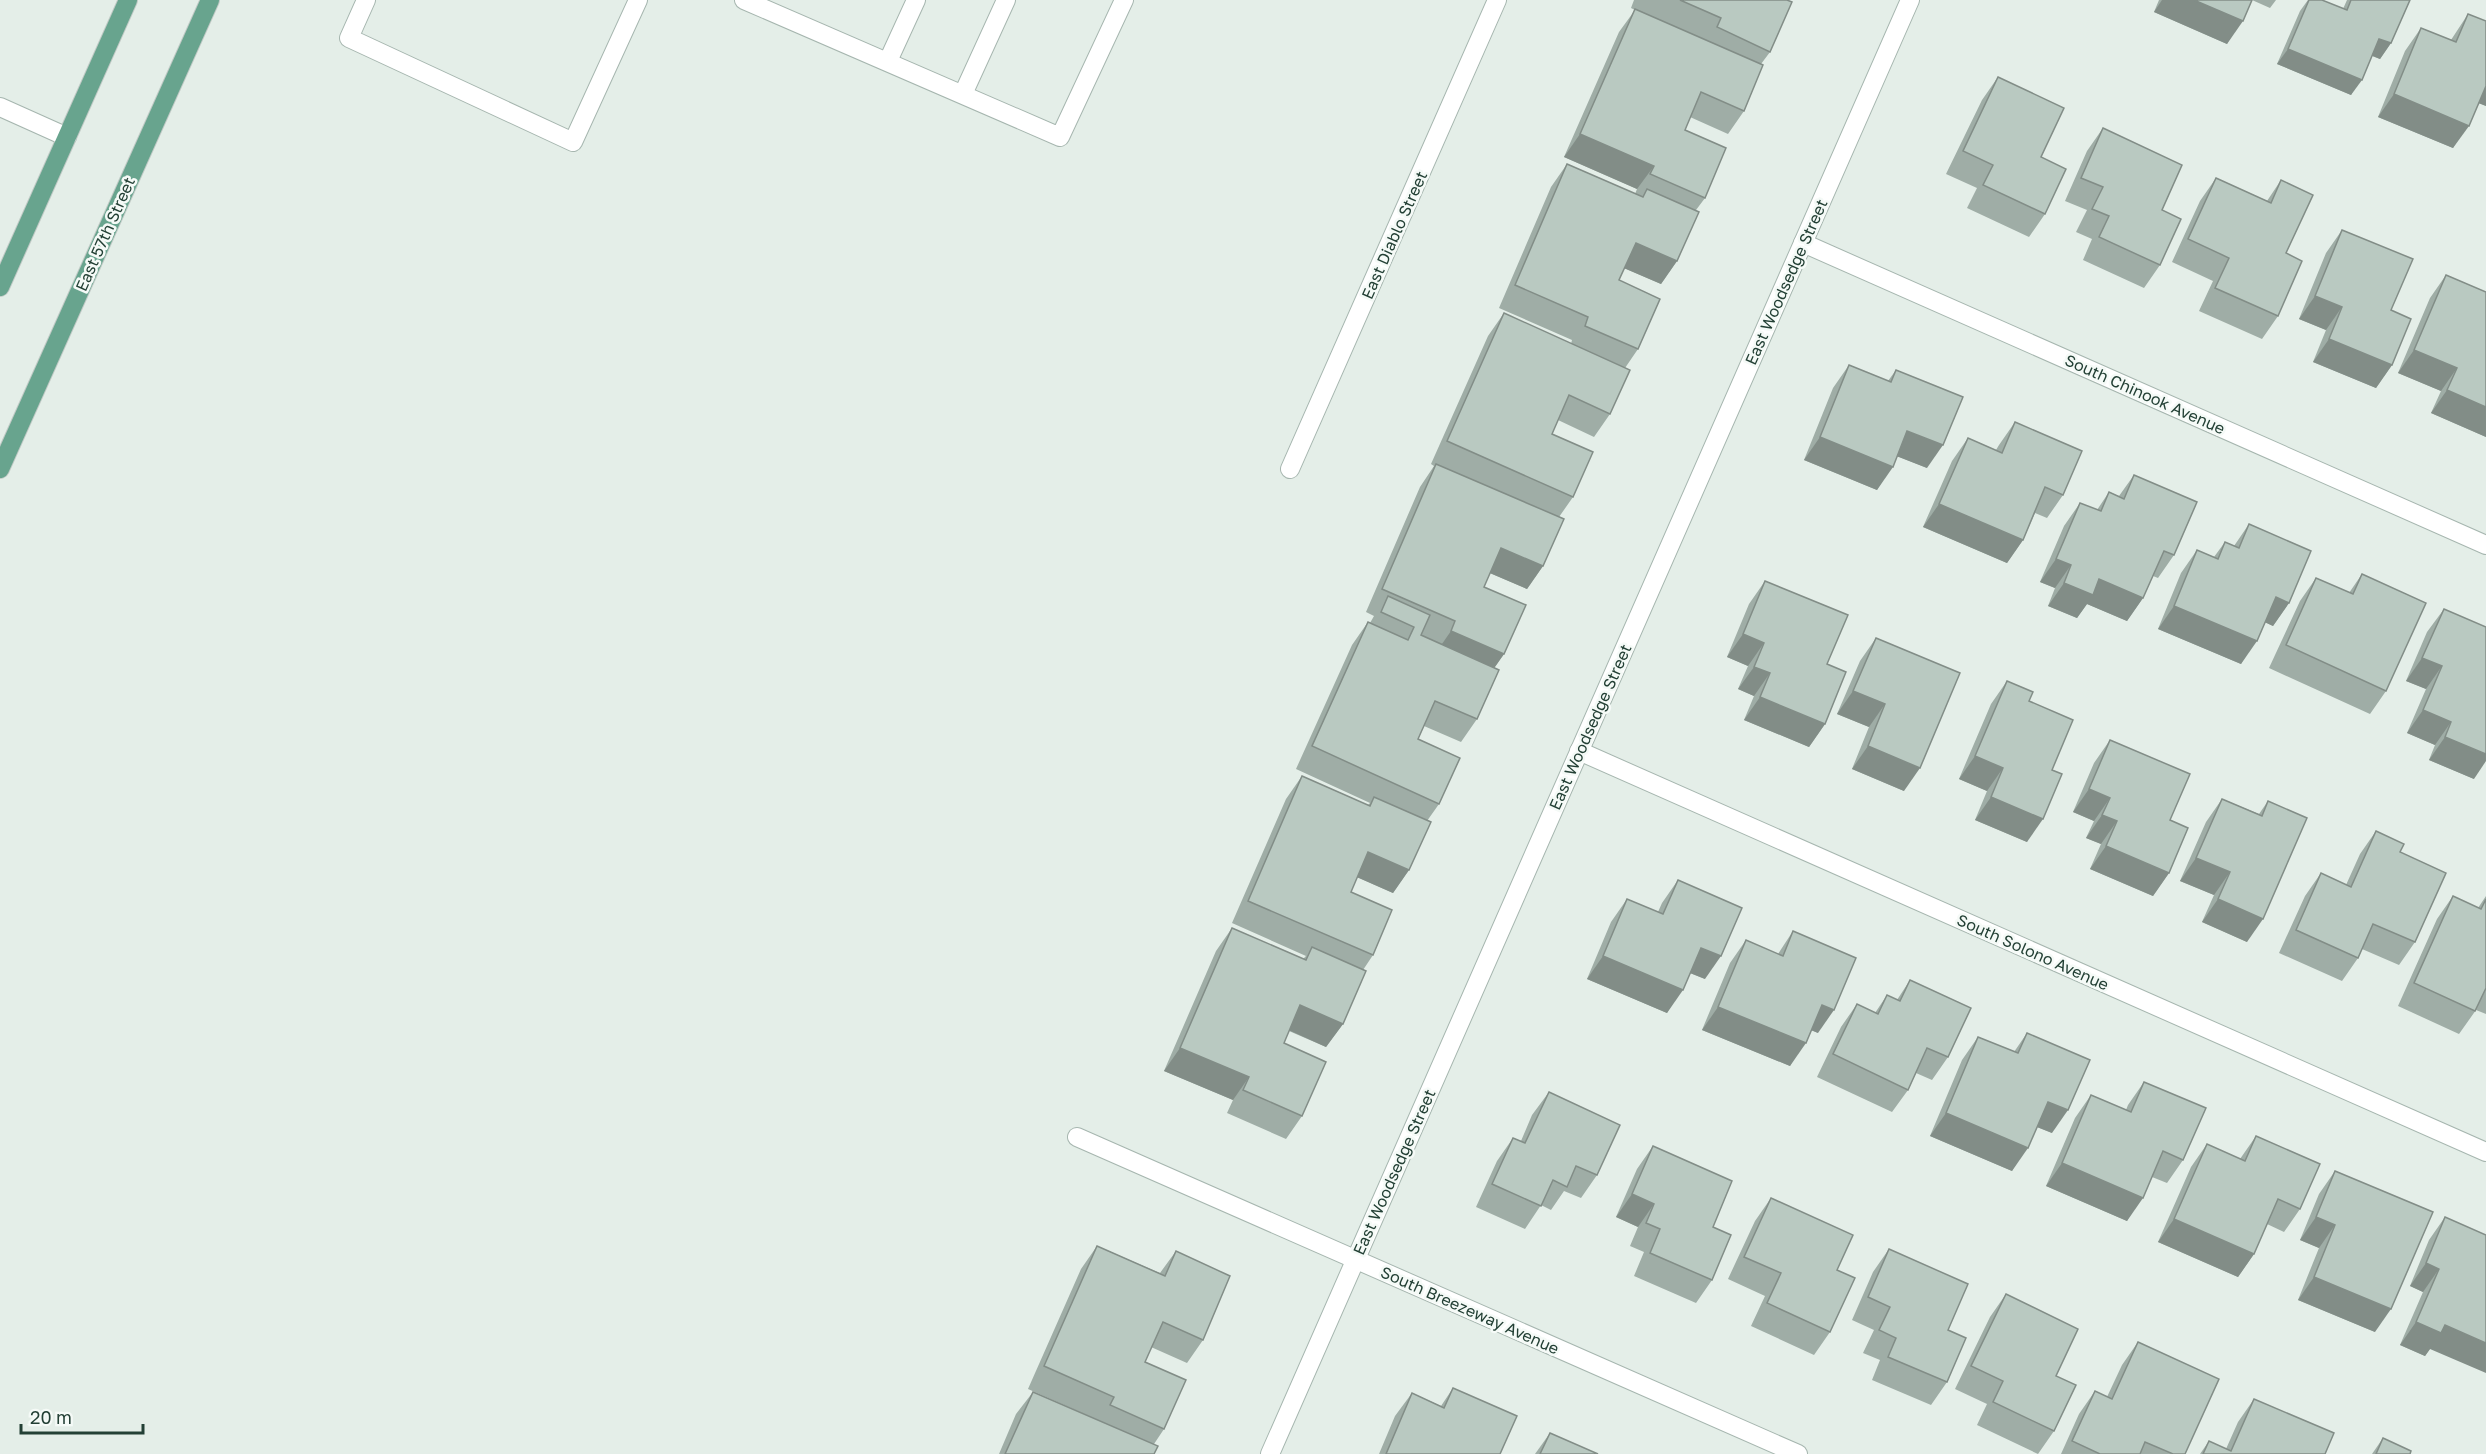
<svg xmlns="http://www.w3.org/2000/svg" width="2486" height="1454" font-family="'Golos Text',sans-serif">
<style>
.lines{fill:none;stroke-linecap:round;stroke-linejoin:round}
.minor-casing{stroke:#a6b6af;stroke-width:20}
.major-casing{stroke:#c1cac6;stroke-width:20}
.minor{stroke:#fff;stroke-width:18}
.major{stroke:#68a48e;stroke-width:18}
.wall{fill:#9fada6}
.shaded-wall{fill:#828d87}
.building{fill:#b9c9c1;stroke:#828d87;stroke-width:1.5}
.labels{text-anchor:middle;stroke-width:5;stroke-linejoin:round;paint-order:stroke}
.street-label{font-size:16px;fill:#234035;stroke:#f5faf7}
</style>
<rect width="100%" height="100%" fill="#e4eee8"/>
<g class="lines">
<defs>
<g id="minor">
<polyline points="366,0 349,38 573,142 638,0"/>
<polyline points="744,0 1060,137 1124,0"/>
<polyline points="888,61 916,0"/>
<polyline points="963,94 1006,0"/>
<polyline points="0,107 67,137"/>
<polyline points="1803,243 2486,545"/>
<polyline points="1290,469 1497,0"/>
<polyline points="1579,751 2486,1152"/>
<polyline points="1077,1137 1798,1454"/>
<polyline points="1270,1454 1910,0"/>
</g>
<g id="major">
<polyline points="0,287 128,0"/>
<polyline points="0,469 210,0"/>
</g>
</defs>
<!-- minor casing -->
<use href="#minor" class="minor-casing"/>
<!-- major casing -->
<use href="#major" class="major-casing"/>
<!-- minor -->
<use href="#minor" class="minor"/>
<!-- major -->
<use href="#major" class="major"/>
</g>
<!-- wall -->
<g class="wall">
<polygon points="1634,0 1787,0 1770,52 1761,64 1744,111 1728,134 1690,117 1685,130 1705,198 1696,210 1677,261 1661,284 1624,268 1619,280 1638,349 1625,368 1610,414 1594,437 1558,420 1552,434 1573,497 1559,517 1543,566 1527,589 1490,573 1484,587 1504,654 1494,668 1477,719 1461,742 1424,726 1418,739 1439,804 1427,821 1409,870 1393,893 1357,877 1351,892 1373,955 1363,970 1343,1024 1326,1047 1289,1031 1284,1043 1302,1116 1286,1139 1227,1113 1233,1100 1164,1071 1216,951 1232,928 1303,959 1306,956 1232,923 1286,799 1302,776 1368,805 1370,803 1296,769 1352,645 1368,622 1370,623 1374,616 1366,612 1420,487 1434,466 1431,464 1488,336 1504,313 1571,344 1572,340 1499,308 1551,187 1567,164 1635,194 1637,189 1564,157 1619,32 1635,10 1631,8"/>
<polygon points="2159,0 2276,0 2270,8 2252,0 2227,44 2154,12"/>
<polygon points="2308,0 2322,0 2343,9 2347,0 2410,0 2391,43 2380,59 2372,56 2351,95 2277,64 2300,11"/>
<polygon points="2468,14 2486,21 2486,106 2479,103 2453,148 2378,117 2405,51 2421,28 2451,40"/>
<polygon points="1998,77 2041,157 2045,214 2029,237 1967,208 1977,188 1946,174 1982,100"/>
<polygon points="2103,128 2162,210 2160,265 2144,288 2083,260 2092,239 2076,232 2087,210 2065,201 2087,151"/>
<polygon points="2216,178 2267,201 2281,180 2286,253 2278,316 2262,339 2199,311 2213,281 2172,262 2200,201"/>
<polygon points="2342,230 2391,310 2392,365 2376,388 2313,362 2326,330 2299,319 2326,253"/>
<polygon points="2446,275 2486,292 2486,437 2431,413 2441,391 2398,373 2430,298"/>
<polygon points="1849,365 1888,381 1896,370 1927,468 1897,456 1877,490 1804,460 1833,388"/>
<polygon points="2015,422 2063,495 2047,518 2035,513 2023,540 2007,563 1923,527 1952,461 1968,438 1996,450 1999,445"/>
<polygon points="2134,475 2174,555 2158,578 2153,576 2143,598 2127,621 2087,604 2077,618 2048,606 2055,588 2040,582 2064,526 2080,503 2097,510 2109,492 2119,496"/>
<polygon points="2249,524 2289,603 2273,626 2265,622 2241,664 2158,629 2181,573 2197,550 2214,557 2225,542 2234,546"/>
<polygon points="2362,574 2386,691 2370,714 2269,668 2300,601 2316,578 2349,593"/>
<polygon points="1765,581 1827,664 1825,724 1809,747 1744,720 1754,696 1738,689 1748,666 1727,657 1749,604"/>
<polygon points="2444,609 2474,779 2429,760 2435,745 2407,733 2426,689 2406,681 2427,632"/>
<polygon points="1876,638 1904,791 1852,769 1869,727 1837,714 1860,661"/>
<polygon points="2007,681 2029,701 2052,770 2027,842 1975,820 1987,791 1959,779 1991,704"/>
<polygon points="2110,740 2170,820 2169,873 2153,896 2090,869 2101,844 2086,838 2094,821 2073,812 2094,763"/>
<polygon points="2222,799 2259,814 2268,801 2247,942 2202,922 2214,895 2180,881 2206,822"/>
<polygon points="2376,831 2400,852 2415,942 2399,965 2362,949 2358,958 2342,981 2279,953 2305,896 2321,873 2346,885 2360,854"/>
<polygon points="1678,880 1705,979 1690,973 1667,1013 1587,979 1611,922 1627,899 1658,912 1662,903"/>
<polygon points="2453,896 2478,908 2486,896 2486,1014 2476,1010 2459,1034 2398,1006 2437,919"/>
<polygon points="1793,931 1818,1033 1811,1030 1790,1066 1702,1030 1730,963 1746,940 1778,954"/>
<polygon points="1910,980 1948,1057 1932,1080 1916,1073 1908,1090 1892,1112 1817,1077 1841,1027 1857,1004 1875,1013 1887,995 1897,1000"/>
<polygon points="2027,1033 2052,1133 2037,1127 2012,1171 1930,1136 1962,1060 1978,1037 2014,1052"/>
<polygon points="2144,1082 2183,1160 2167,1183 2152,1177 2127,1221 2046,1186 2075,1118 2091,1095 2126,1110 2128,1105"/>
<polygon points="1549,1092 1597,1175 1581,1198 1564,1191 1551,1210 1541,1205 1525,1229 1476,1207 1497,1161 1513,1138 1521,1141 1532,1115"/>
<polygon points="2256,1136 2300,1209 2284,1232 2267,1224 2254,1254 2238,1277 2158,1242 2191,1167 2207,1144 2240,1159"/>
<polygon points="1653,1146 1713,1227 1712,1280 1696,1303 1634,1276 1644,1252 1630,1246 1638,1227 1616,1217 1637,1169"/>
<polygon points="2335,1171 2375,1332 2298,1300 2319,1248 2300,1240 2319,1194"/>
<polygon points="1771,1198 1837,1270 1830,1332 1814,1355 1751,1326 1765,1296 1728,1279 1755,1221"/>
<polygon points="2445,1217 2430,1349 2425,1356 2400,1345 2423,1292 2410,1286 2429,1240"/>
<polygon points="1097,1246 1160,1273 1176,1251 1203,1340 1187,1363 1151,1347 1145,1362 1164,1429 1154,1444 1154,1454 999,1454 1016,1414 1033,1392 1098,1420 1028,1389 1081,1269"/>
<polygon points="1889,1249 1948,1330 1947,1382 1931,1405 1872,1380 1880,1360 1863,1353 1874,1330 1852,1320 1873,1272"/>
<polygon points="2006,1294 2056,1376 2054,1431 2038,1454 1977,1425 1987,1404 1955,1389 1990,1317"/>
<polygon points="2138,1342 2185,1454 2061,1454 2079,1414 2095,1391 2107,1397 2122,1365"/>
<polygon points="1453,1388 1500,1454 1379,1454 1395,1416 1412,1393 1441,1406"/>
<polygon points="2254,1399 2325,1454 2200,1454 2209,1441 2226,1449 2238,1422"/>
<polygon points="1550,1433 1598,1454 1535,1454"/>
<polygon points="2383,1438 2410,1454 2372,1454"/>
</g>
<!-- shaded-wall -->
<g class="shaded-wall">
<polygon points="2162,0 2194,0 2243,21 2227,44 2154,12"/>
<polygon points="2379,39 2391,43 2380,59 2368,54"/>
<polygon points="2288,49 2362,80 2351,95 2277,64"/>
<polygon points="2486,83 2486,106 2473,101"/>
<polygon points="2394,94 2469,126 2453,148 2378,117"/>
<polygon points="1580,134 1654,166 1637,189 1564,157"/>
<polygon points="1636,243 1677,261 1661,284 1619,266"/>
<polygon points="2315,296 2342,307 2326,330 2299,319"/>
<polygon points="2329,339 2392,365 2376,388 2313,362"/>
<polygon points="2414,350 2457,368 2441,391 2398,373"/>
<polygon points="2447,390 2486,407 2486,437 2431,413"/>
<polygon points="1907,431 1943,445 1927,468 1891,454"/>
<polygon points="1820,437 1893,467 1877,490 1804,460"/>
<polygon points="1939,504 2023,540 2007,563 1923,527"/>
<polygon points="1501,548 1543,566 1527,589 1485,571"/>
<polygon points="2056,559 2071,565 2055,588 2040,582"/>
<polygon points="2099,579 2143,598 2127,621 2087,604 2077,618 2048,606 2064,583"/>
<polygon points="2276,597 2289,603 2273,626 2260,620"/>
<polygon points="2174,606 2257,641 2241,664 2158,629"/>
<polygon points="1451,631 1504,654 1488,677 1435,654"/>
<polygon points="1743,634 1764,643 1748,666 1727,657"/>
<polygon points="2422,658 2442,666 2426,689 2406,681"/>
<polygon points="1754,667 1770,673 1754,696 1738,689"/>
<polygon points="1853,691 1885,704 1869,727 1837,714"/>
<polygon points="1760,697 1825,724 1809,747 1744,720"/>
<polygon points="2423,710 2451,722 2435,745 2407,733"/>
<polygon points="2445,737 2486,754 2486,761 2474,779 2429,760"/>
<polygon points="1868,746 1920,768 1904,791 1852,769"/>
<polygon points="1975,756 2003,768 1987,791 1959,779"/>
<polygon points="2089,789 2110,798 2094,821 2073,812"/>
<polygon points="1991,797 2043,819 2027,842 1975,820"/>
<polygon points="2102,815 2117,821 2101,844 2086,838"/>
<polygon points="2106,846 2169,873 2153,896 2090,869"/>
<polygon points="1368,852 1409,870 1393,893 1352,875"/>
<polygon points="2196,858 2230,872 2214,895 2180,881"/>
<polygon points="2218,899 2263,919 2247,942 2202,922"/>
<polygon points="1701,948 1721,956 1705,979 1685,971"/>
<polygon points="1603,956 1683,990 1667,1013 1587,979"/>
<polygon points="1300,1005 1343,1024 1326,1047 1284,1028"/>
<polygon points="1822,1005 1834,1010 1818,1033 1806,1028"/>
<polygon points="1718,1007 1806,1043 1790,1066 1702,1030"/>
<polygon points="1180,1048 1249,1077 1233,1100 1164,1071"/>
<polygon points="2048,1102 2068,1110 2052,1133 2032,1125"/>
<polygon points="1946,1113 2028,1148 2012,1171 1930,1136"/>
<polygon points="2062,1163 2143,1198 2127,1221 2046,1186"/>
<polygon points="1632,1194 1654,1204 1638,1227 1616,1217"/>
<polygon points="2316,1217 2335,1225 2319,1248 2300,1240"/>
<polygon points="2174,1219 2254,1254 2238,1277 2158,1242"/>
<polygon points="2426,1263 2439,1269 2423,1292 2410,1286"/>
<polygon points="2314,1277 2391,1309 2375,1332 2298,1300"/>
<polygon points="2416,1322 2445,1325 2486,1343 2486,1373 2430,1349 2425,1356 2400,1345"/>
</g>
<!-- building -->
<g class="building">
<polygon points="1680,0 1787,0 1792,2 1770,52 1717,27 1721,18"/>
<polygon points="2194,0 2252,0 2243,21"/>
<polygon points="2309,0 2322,0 2347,10 2351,0 2410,0 2391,43 2379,39 2362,80 2288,49"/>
<polygon points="1635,9 1763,65 1744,111 1701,92 1685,130 1726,148 1705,198 1650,174 1654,166 1580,134"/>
<polygon points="2468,14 2486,21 2486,86 2469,126 2394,94 2421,28 2456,42"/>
<polygon points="1998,77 2064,108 2041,157 2066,169 2045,214 1983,185 1993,165 1963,151"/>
<polygon points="2103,128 2182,165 2162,210 2181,219 2160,265 2099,237 2109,216 2092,209 2103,187 2081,178"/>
<polygon points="1567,164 1643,197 1647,189 1699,212 1677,261 1636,243 1619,280 1660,299 1638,349 1585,326 1588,317 1515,285"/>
<polygon points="2216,178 2271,203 2281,180 2313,195 2286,253 2302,261 2278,316 2215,288 2229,258 2188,239"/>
<polygon points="2342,230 2413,259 2391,310 2411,319 2392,365 2329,339 2342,307 2315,296"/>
<polygon points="2446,275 2486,292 2486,407 2447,390 2457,368 2414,350"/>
<polygon points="1504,313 1630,370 1610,414 1569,395 1552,434 1593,452 1573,497 1447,441"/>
<polygon points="1849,365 1891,382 1896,370 1963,397 1943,445 1907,431 1893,467 1820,437"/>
<polygon points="2015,422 2082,451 2063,495 2045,487 2023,540 1939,504 1968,438 2002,453"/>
<polygon points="1436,464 1564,519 1543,566 1501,548 1484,587 1526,605 1504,654 1451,631 1455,621 1382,589"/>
<polygon points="2134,475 2197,502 2174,555 2164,551 2143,598 2099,579 2093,595 2064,583 2071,565 2056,559 2080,503 2101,511 2109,492 2124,499"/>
<polygon points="2249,524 2311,551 2289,603 2276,597 2257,641 2174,606 2197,550 2218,559 2225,542 2239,548"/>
<polygon points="2362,574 2426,603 2386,691 2286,645 2316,578 2353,594"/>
<polygon points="1765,581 1848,615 1827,664 1846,672 1825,724 1760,697 1770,673 1754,667 1764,643 1743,634"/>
<polygon points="1388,596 1430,615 1421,635 1499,670 1477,719 1435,701 1418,739 1460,758 1439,804 1312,746 1368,622 1408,640 1414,627 1381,612"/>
<polygon points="2444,609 2486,627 2486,754 2445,737 2451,722 2423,710 2442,666 2422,658"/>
<polygon points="1876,638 1960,673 1920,768 1868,746 1885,704 1853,691"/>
<polygon points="2007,681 2033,692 2029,701 2073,720 2052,770 2062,774 2043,819 1991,797 2003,768 1975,756"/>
<polygon points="2110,740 2190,774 2170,820 2188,828 2169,873 2106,846 2117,821 2102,815 2110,798 2089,789"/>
<polygon points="1302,776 1370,806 1374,797 1431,822 1409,870 1368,852 1351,892 1392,910 1373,955 1248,901"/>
<polygon points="2222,799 2262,816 2268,801 2307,818 2263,919 2218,899 2230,872 2196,858"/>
<polygon points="2376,831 2404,844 2400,852 2446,873 2415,942 2373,924 2358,958 2296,930 2321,873 2351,887"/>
<polygon points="1678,880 1742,908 1721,956 1701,948 1683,990 1603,956 1627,899 1663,914"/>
<polygon points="2453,896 2481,909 2486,899 2486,988 2475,1011 2414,983"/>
<polygon points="1232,928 1306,960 1312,947 1366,971 1343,1024 1300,1005 1284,1043 1326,1062 1302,1116 1243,1090 1249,1077 1180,1048"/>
<polygon points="1793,931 1856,958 1834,1010 1822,1005 1806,1043 1718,1007 1746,940 1783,956"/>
<polygon points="1910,980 1971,1008 1948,1057 1927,1048 1908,1090 1833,1054 1857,1004 1878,1014 1887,995 1900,1001"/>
<polygon points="2027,1033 2090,1060 2068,1110 2048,1102 2028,1148 1946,1113 1978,1037 2018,1053"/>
<polygon points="2144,1082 2206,1108 2183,1160 2163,1151 2143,1198 2062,1163 2091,1095 2131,1112"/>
<polygon points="1549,1092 1620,1125 1597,1175 1576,1166 1567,1187 1553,1180 1541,1206 1492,1184 1513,1138 1525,1143"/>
<polygon points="2256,1136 2320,1164 2300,1209 2278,1199 2254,1254 2174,1219 2207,1144 2245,1161"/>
<polygon points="1653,1146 1732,1181 1713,1227 1731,1235 1712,1280 1650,1253 1660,1229 1646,1223 1654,1204 1632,1194"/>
<polygon points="2335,1171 2433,1212 2391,1309 2314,1277 2335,1225 2316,1217"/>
<polygon points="1771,1198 1853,1235 1837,1270 1855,1278 1830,1332 1767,1303 1781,1273 1744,1257"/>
<polygon points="2445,1217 2486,1235 2486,1343 2445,1325 2441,1333 2416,1322 2439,1269 2426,1263"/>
<polygon points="1097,1246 1165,1276 1176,1251 1230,1276 1203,1340 1163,1322 1145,1362 1186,1380 1164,1429 1110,1405 1114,1397 1044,1366"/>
<polygon points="1889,1249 1968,1284 1948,1330 1966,1338 1947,1382 1888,1357 1896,1338 1879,1330 1890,1307 1868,1297"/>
<polygon points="2006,1294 2078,1329 2056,1376 2076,1385 2054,1431 1993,1402 2003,1381 1971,1366"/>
<polygon points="2138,1342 2219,1379 2185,1454 2173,1454 2145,1442 2140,1454 2100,1454 2072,1441 2095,1391 2112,1399"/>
<polygon points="1453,1388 1517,1416 1500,1454 1386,1454 1412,1393 1444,1408"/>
<polygon points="1033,1392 1158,1446 1154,1454 1005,1454"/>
<polygon points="2254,1399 2334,1433 2325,1454 2203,1454 2209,1441 2231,1451"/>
<polygon points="1550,1433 1598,1454 1540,1454"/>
<polygon points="2383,1438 2411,1451 2410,1454 2376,1454"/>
</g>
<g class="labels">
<!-- street labels -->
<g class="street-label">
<text transform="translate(105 234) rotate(-66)" y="6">East 57th Street</text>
<text transform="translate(1394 235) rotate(-66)" y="6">East Diablo Street</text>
<text transform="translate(1786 282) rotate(-66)" y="6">East Woodsedge Street</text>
<text transform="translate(2145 394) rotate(24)" y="6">South Chinook Avenue</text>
<text transform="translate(1590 727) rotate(-66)" y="6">East Woodsedge Street</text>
<text transform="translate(2033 952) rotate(24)" y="6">South Solono Avenue</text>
<text transform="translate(1394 1172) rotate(-66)" y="6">East Woodsedge Street</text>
<text transform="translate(1470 1310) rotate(24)" y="6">South Breezeway Avenue</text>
</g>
</g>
<!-- scale -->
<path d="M21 1424v9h122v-9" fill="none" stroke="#234035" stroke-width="3"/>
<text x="30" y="1424" font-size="18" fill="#234035" stroke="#f5faf7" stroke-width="4.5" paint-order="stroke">20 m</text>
</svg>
